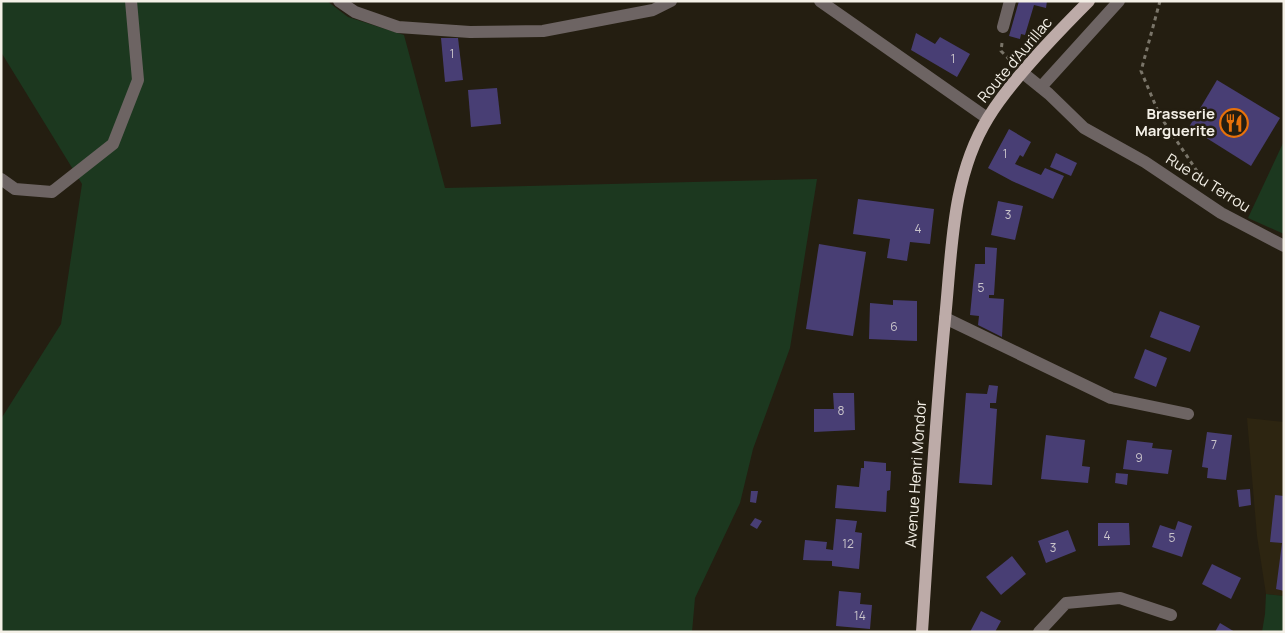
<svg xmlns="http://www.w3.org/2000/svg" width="1285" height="633" font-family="Manrope,sans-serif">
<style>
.built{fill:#2d2511}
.green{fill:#1c381f}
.building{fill:#483e74}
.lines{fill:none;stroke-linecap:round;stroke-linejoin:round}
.path{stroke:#7a7569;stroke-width:3;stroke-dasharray:4 4;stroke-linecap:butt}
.street{stroke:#6d6463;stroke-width:12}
.primary{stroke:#bdaba8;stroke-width:12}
.labels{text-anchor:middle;stroke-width:5;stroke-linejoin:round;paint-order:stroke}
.number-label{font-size:12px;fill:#c9c4ca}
.street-label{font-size:15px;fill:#f4f0e7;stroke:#241e11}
.poi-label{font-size:15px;font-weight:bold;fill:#f4f0e7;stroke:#241e11;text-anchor:end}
</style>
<rect width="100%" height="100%" fill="#241e11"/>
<!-- built -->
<polygon class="built" points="1247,418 1284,422 1284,596 1266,594 1257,536"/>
<!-- green -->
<g class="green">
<polygon points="1,1 327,1 348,17 404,35 445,188 817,179 790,348 753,449 740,503 695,598 692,632 1,632 1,419 61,324 82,184 1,52"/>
<polygon points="1284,141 1284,234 1248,218"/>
<polygon points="1266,594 1284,596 1284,632 1262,632 1265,614"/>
</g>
<!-- building -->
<g class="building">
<polygon points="1019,1 1047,1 1046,8 1034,5 1025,35 1021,34 1020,39 1009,36"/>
<polygon points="916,33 935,44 940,37 970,54 957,77 911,50"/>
<polygon points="441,38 458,38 463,80 445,82"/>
<polygon points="1217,80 1280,118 1251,166 1189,127"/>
<polygon points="497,88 501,124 471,127 468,90"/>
<polygon points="1009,129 1031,142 1023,157 1020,155 1015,164 1041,175 1045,168 1064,176 1053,199 1012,181 988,168"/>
<polygon points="1056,153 1077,163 1071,176 1050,167"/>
<polygon points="858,199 934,209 930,244 910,242 907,261 887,258 890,239 853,234"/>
<polygon points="998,201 1023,206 1015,240 991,235"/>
<polygon points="819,244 866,252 853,336 806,329"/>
<polygon points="985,247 997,248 994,295 989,295 989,298 1004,299 1002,337 978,325 979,316 970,315 975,264 985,264"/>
<polygon points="893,300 917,301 917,341 869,339 870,303 893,305"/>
<polygon points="1160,311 1200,326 1190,352 1150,337"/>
<polygon points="1145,349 1167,358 1156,387 1134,378"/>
<polygon points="989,385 998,386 996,403 990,403 990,408 997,409 992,485 959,483 966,393 987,394"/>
<polygon points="833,393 854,393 855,430 814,432 814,409 834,409"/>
<polygon points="1207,432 1232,435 1226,480 1207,478 1208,468 1202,467"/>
<polygon points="1046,435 1085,440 1082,466 1090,467 1088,483 1041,479"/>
<polygon points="1127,440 1153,443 1152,448 1172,450 1168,474 1123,469"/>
<polygon points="864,461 886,463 886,471 891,471 890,490 887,491 886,512 835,508 837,485 859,487 861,468 864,468"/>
<polygon points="1116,473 1128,474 1127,485 1115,483"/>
<polygon points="1250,489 1251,505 1239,507 1237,490"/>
<polygon points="751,491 758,491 756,503 750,502"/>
<polygon points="1275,495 1284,496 1284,591 1276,589 1282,543 1270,542"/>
<polygon points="755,518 762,521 757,529 750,525"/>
<polygon points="836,519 857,521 855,532 862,533 859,569 832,566 832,561 803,560 805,540 827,542 826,549 833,550"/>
<polygon points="1178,521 1192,526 1182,557 1152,547 1160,525 1175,530"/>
<polygon points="1098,523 1129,523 1130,545 1098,546"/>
<polygon points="1068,530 1076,551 1046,563 1038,541"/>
<polygon points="1012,556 1026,574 1001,595 986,577"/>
<polygon points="1212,564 1241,578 1231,599 1202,584"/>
<polygon points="839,591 861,593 860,604 872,605 870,629 836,626"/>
<polygon points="981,611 1001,621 995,632 970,632"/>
<polygon points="1220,623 1235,632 1215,632"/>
</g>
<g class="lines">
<!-- path -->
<g class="path">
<polyline points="1160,1 1141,71 1160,116 1205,183"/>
<polyline points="1002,43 1001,51 1012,62"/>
</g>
<!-- street -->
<g class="street">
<polyline points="339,1 355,12 398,27 470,32 543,31 653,10 671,1"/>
<polyline points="820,1 987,118"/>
<polyline points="1003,27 1010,1"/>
<polyline points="1023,73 1049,94 1084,128 1145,162 1221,213 1284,246"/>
<polyline points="1041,87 1119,1"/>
<polyline points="1,179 15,189 52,192 113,144 138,80 131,1"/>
<polyline points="945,318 1111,398 1188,414"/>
<polyline points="1039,632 1066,603 1120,598 1171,615"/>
</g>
<!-- primary -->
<path class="primary" d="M922 632C929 527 935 423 945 319 952 252 951 178 988 118 1011 80 1057 33 1089 1"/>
</g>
<!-- icons -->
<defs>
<symbol id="restaurant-ring" viewBox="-11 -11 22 22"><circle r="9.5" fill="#241e11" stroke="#e8710a" stroke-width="1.5"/><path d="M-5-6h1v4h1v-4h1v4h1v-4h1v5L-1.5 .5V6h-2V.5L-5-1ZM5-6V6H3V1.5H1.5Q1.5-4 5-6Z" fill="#e8710a"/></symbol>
</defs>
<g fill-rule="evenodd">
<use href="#restaurant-ring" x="1218" y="107" width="32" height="32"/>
</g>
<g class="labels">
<!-- number labels -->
<g class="number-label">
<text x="452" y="58">1</text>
<text x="953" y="63">1</text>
<text x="1005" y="158">1</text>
<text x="1008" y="219">3</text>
<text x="918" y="233">4</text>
<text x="981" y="292">5</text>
<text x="894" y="331">6</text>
<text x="841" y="415">8</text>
<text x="1214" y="449">7</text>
<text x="1139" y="462">9</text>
<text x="1107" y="540">4</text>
<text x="1172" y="542">5</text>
<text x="848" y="548">12</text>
<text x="1053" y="552">3</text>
<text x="860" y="620">14</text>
</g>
<!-- street labels -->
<g class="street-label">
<text transform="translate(1015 60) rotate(-50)" y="5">Route d'Aurillac</text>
<text transform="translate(1208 183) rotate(32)" y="5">Rue du Terrou</text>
<text transform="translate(916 474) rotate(-86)" y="5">Avenue Henri Mondor</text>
</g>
<!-- poi labels -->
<g class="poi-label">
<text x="1215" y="119">Brasserie<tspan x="1215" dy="17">Marguerite</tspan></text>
</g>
</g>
<!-- border -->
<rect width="1285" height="633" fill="none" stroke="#f4f0e7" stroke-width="5"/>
</svg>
